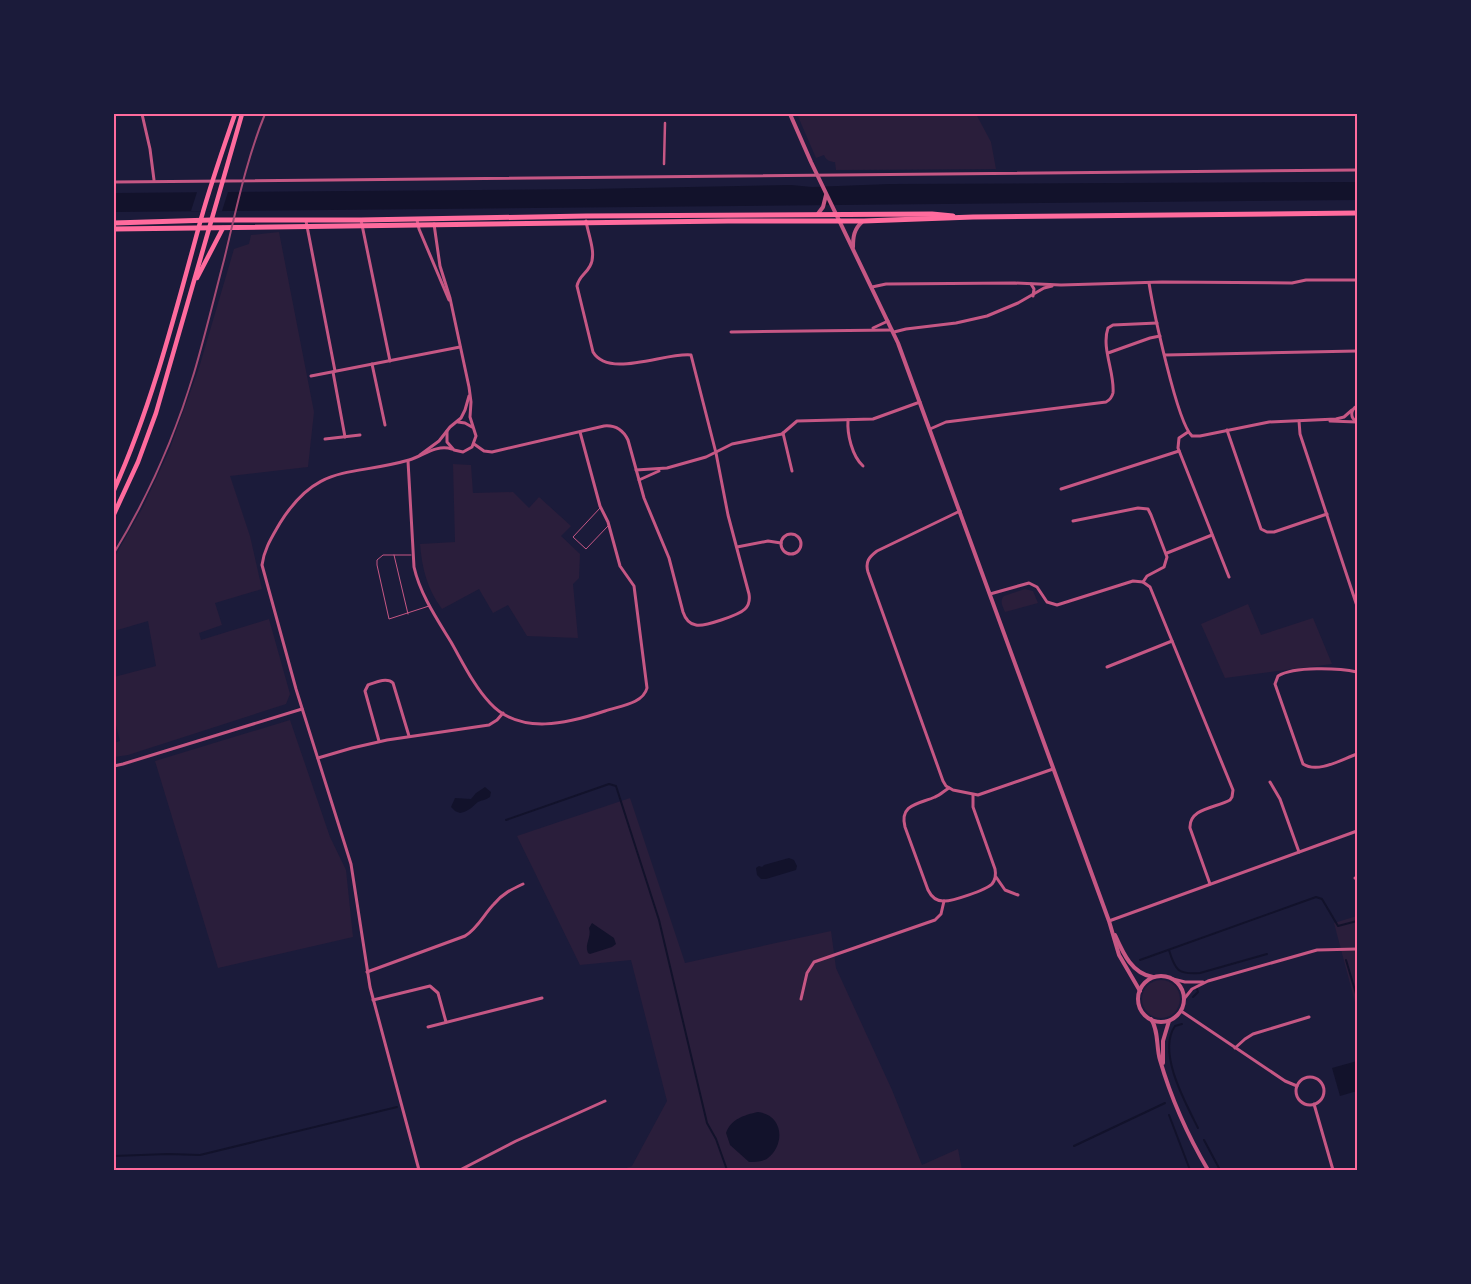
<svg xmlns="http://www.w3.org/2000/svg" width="1471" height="1284" font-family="Raleway,sans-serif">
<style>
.green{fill:#2a1e3b}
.water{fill:#12122b}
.pier{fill:#1b1b3a}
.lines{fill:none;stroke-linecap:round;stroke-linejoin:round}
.stream{stroke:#12122b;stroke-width:2}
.service{stroke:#c65784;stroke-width:1}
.pedestrian{stroke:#c65784;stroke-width:2.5}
.minor{stroke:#c65784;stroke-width:3}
.tertiary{stroke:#c65784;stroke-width:4}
.secondary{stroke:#ff6b9d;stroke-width:4.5}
.primary{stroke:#ff6b9d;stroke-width:5}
.rail{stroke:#a44b75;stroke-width:2}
.neatline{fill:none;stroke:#ff6b9d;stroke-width:2}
</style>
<rect width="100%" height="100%" fill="#1b1b3a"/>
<!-- green -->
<g class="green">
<path d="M797 114H976L991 142 996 169 836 170 835 162C830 162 826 160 824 155L816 158Z"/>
<polygon points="279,232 314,412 308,467 230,476 250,536 262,589 215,603 222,625 199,633 201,640 269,619 290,694 286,704 128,755 114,757 114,743 120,741 114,718 114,677 156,666 148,621 114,631 114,558 143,507 169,451 199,368 234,249 249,244 251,235"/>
<path d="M453 464 471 465 473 493 513 492 529 508 539 497 571 526 561 536 580 554 579 578 573 584 578 638 527 636 508 605 493 613 479 589 442 609C427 589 422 568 420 544L455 542Z"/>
<path d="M1025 589 1033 591 1038 603 1005 612C1003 607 999 601 1004 596Z"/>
<polygon points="1248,604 1261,635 1313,618 1332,664 1225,678 1201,624"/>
<polygon points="290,720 330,837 346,870 353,937 218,968 155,761"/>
<polygon points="630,798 685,963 831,931 836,968 892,1090 922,1165 958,1149 962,1170 621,1170 632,1166 667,1101 631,960 580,965 517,836"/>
<polygon points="1357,916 1357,1010 1334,923"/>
<circle cx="1161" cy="999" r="19"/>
</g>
<!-- water -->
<g class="water">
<polygon points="1357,182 1357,200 114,212 114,193 589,189 791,185 812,187 890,184"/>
<path d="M485 787 491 792 490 797C486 800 482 800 478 802 472 807 469 811 460 813L455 811 451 807 455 798 471 799 476 793Z"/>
<polygon points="789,858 794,860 797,866 796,870 766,879 761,879 757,875 756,868 759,866 762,867 764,865"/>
<path d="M592 923 614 938 616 944 612 947 590 954 588 953C584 944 592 937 589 928Z"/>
<polygon points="1357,1061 1357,1091 1340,1096 1332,1068"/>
<path d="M758 1112C784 1115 785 1145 768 1158 763 1162 755 1162 749 1162L730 1145 726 1133C731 1119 744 1115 758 1112Z"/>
</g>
<!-- pier -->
<polygon class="pier" points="197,192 228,192 222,211 191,211"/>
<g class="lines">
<!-- stream -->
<g class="stream">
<polyline points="506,820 609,784 616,786 659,920 707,1123 716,1139 727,1170"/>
<path d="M1169 950C1175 970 1178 975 1200 973L1267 954"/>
<polyline points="1140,960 1316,897 1322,899 1338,926 1357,921"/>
<polyline points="1346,960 1357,997"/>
<polyline points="1193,997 1198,992 1197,989"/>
<path d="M1182 1024 1175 1026C1157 1052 1185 1102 1198 1128"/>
<polyline points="1169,1115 1190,1170"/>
<polyline points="1204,1140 1220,1170"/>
<polyline points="1074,1146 1165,1103"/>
<polyline points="114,1156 168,1154 200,1155 397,1107"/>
</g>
<!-- service -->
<g class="service">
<polyline points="600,508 573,537 586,549 608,526"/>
<polyline points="394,555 408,614"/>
<polyline points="411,555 383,555 377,560 377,565 389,619 429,606"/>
</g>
<!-- pedestrian -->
<polyline class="pedestrian" points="664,164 665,123"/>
<!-- minor -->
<g class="minor">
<polyline points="142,114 150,149 154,180"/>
<polyline points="114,182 1357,170"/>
<polyline points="361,220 390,361"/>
<polyline points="417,220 419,229 449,300"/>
<polyline points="306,221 335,371"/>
<polyline points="434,224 440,266 450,298 469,387 471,402 470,417 476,436 472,447 463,452 454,450 447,442 447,431"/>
<path d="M1149 283C1153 308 1177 423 1192 436H1200L1269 422 1336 419 1344 417 1352 410"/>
<polyline points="1031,284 1034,289 1033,296"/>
<polyline points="872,287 886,284 1015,283 1061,285 1162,282 1292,283 1306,280 1357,280"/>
<polyline points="873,328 888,321"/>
<polyline points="731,332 892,330"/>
<polyline points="894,332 906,329 956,323 987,316 1018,303 1044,288 1052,286"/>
<polyline points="1108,353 1150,338 1160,336"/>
<polyline points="1165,355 1357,351"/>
<polyline points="372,364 385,425"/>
<polyline points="333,372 345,437"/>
<polyline points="311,376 460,347"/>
<path d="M1357 406C1350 410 1350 418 1357 422"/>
<path d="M848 420C847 434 852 456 863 466"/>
<polyline points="1299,421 1300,434 1357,606"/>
<polyline points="1330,421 1357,422"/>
<polyline points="458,422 465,423 472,427"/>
<path d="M930 429 946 422 1106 402C1110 400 1112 397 1113 393 1115 373 1101 348 1108 328L1113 325 1157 323"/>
<polyline points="1227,430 1261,529 1267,532 1274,532 1327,514"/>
<polyline points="1188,432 1179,438 1178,448 1229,577"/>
<polyline points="783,433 792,471"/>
<polyline points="325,439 360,435"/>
<path d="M474 444 484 451 492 452 604 426C615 425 623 430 628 440L644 498 669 558 683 612C685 618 689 624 696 625 704 627 739 615 745 609 749 605 750 600 749 594L728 515 716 453 691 355C666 352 609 379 593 352L577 286C579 276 586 274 590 266 597 254 588 234 586 221"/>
<polyline points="420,455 439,441 450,427 461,418 465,410 469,396"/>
<path d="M408 461 414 567C420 594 437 619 451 642 463 663 474 686 490 703 520 736 569 723 605 711 619 706 643 704 647 688L634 586 620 566 608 522 600 506 580 432"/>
<polyline points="636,470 667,468 706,457 732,444 782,434 797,421 873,419 920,402"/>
<polyline points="639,480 659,471"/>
<polyline points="1061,489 1179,451"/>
<path d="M960 511 877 551C869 557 865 562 868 572L943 781 946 786 953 790 978 795 1053 769"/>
<polyline points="1073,521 1138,508 1148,509 1151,515 1167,557 1164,567 1147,576 1143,582"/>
<circle cx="791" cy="544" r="10"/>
<polyline points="737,547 768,541 781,543"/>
<polyline points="1167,553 1212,535"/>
<path d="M990 594 1029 583 1037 587 1047 602 1057 605 1133 581 1143 582 1150 587 1233 790 1232 797 1230 800C1216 808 1189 808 1190 828L1210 884"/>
<polyline points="1107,667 1172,641"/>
<path d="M1357 672C1339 668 1294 666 1278 676L1275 684 1303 764C1318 774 1342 759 1357 754"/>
<path d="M379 741 365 691 368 685C376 682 387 677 393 683L409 736"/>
<polyline points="318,758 352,748 387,740 489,725 497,720 503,713"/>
<polyline points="114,766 123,764 302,709"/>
<polyline points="1270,782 1280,799 1299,852"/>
<path d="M949 788C944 791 940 795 935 797 919 804 899 804 905 827L928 890C931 896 935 901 943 901 951 902 986 890 992 884 996 879 996 874 995 869L973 807V795"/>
<polyline points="996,877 1005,890 1018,895"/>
<polyline points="1355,878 1357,877"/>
<polyline points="1109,921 1357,831"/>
<path d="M367 972 465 936C478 928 484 914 494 904 502 894 512 889 523 884"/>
<polyline points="1173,979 1185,982 1203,982"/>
<polyline points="801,999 807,973 814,962 935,920 941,914 944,901"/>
<polyline points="1184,999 1192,989 1208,981 1317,950 1357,949"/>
<polyline points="373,1000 430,986 438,993 446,1022"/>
<polyline points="1181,1011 1285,1081 1297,1086"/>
<polyline points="428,1027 542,998"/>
<polyline points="1235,1048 1245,1039 1253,1034 1309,1017"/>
<circle cx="1310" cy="1091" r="14"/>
<polyline points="1314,1104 1333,1170"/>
<path d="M419 1170 370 987 351 864 296 689 262 565C264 549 272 537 280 523 318 462 350 477 409 460 423 456 436 444 452 449"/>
<polyline points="460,1170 516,1141 605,1101"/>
</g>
<!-- tertiary -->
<g class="tertiary">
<polyline points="790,114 811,162 898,343 1109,921 1119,955 1140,991"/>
<polyline points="817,215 823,207 826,195"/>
<path d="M853 247C853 237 854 229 862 222"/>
<path d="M1115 935C1123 953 1132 974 1153 977"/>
<circle cx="1161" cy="999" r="23"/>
<path d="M1151 1019C1159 1031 1156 1047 1160 1060 1171 1098 1188 1136 1208 1170"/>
<polyline points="1163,1063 1163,1041 1169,1021"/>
</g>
<!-- secondary -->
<g class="secondary">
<polyline points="197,278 223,228"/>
<path d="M114 490C153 403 176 310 201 219 211 183 223 149 235 114"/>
<polyline points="114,514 138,462 156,413 242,114"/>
</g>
<!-- primary -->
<g class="primary">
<polyline points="114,223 211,220 361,220 586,216 932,214 953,216"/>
<polyline points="114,229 728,221 864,221 973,217 1357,213"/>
</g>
<!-- rail -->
<path class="rail" d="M114 553C148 497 175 436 194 373 205 336 214 298 224 260 236 211 246 160 265 114"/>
</g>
<!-- border -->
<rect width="1471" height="1284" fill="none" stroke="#1b1b3a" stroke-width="230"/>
<rect x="115" y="115" width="1241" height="1054" class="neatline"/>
</svg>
